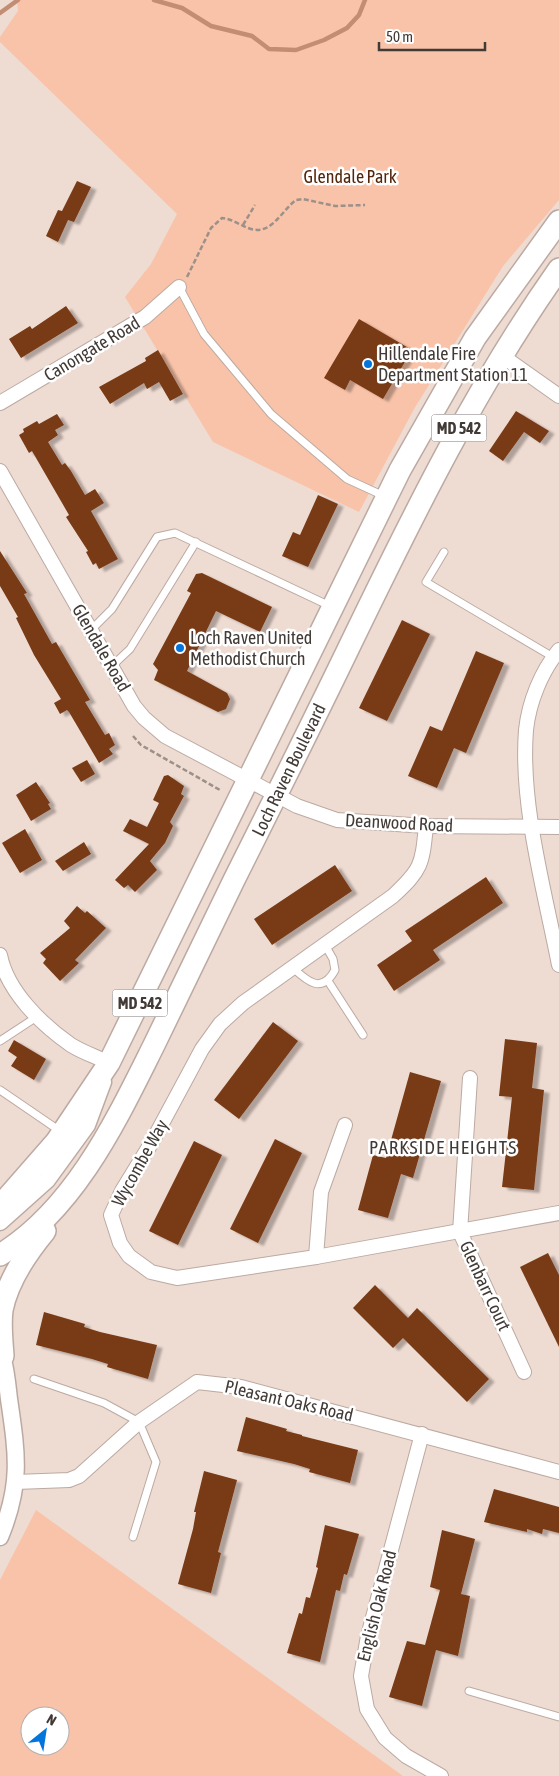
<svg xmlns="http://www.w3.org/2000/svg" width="559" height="1776" font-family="'Asap Condensed',sans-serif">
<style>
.green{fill:#f8c3a9;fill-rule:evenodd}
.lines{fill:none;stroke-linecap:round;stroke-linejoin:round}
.stream{stroke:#c28d72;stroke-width:4.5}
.building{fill:#783a17;filter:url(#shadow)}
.service-casing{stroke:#bcaaa2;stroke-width:9}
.minor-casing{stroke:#bcaaa2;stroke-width:16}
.tertiary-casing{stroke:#bcaaa2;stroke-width:19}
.primary-casing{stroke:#bcaaa2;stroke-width:24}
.path{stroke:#9d9089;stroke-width:2.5;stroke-dasharray:5 2.5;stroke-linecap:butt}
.service{stroke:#fff;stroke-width:7}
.minor{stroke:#fff;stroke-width:14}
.tertiary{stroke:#fff;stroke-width:16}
.primary{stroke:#fff;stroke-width:21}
.poi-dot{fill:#0375dd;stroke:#fff;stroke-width:2}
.labels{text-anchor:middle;stroke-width:5;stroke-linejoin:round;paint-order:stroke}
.shield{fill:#fff;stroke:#7a7572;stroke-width:1}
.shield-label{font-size:16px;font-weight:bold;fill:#413a36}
.park-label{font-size:18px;fill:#53260b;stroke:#fff}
.street-label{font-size:18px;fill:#413a36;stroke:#fff}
.poi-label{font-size:18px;fill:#413a36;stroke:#fff;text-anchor:start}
.neighbourhood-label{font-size:19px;letter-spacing:1px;fill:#413a36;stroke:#fff}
</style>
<defs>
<filter id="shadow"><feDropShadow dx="5.5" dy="3" stdDeviation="1" flood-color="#0004"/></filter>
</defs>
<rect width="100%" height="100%" fill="#eedbd2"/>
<!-- green -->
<g class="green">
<polygon points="17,0 559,0 559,200 503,266 414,409 359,512 213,442 125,297 151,264 177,214 0,42 0,37 18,11"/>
<path d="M36 1510 403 1776H0V1580ZM30 1716H60V1746H30Z"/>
</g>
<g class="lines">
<!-- stream -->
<g class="stream">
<polyline points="154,0 182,8 211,26 252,36 269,49 296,50 324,40 347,28 359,15 365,0"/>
<polyline points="0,13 18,0"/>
</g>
</g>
<!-- building -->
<g class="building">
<polygon points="77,181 91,187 74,222 68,220 58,242 46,236 58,210 62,211"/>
<polygon points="66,306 78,323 21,358 9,339 30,326 32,329"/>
<polygon points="359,319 412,350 383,399 350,380 345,390 324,378"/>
<polygon points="158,350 183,394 170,401 159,382 147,389 144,383 110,404 99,387 146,361 145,358"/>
<polygon points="516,411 549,431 540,443 524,432 503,461 489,451"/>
<polygon points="57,414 64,425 55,430 58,435 48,442 62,465 65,463 71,471 85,495 95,489 104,503 91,511 118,559 99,569 96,563 93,565 86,552 88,551 66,517 69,515 32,451 29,453 19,435 24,432 23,429 37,421 39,424"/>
<polygon points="318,495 338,504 308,567 282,556 293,532 300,535"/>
<polygon points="0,551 27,593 24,594 52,644 56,642 90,700 85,702 105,735 109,733 115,745 109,749 113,754 99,763 69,712 67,710 60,714 54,703 61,699 34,655 16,618 18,617 0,586"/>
<polygon points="202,573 272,607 260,632 216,611 187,671 227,693 230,699 226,709 218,712 154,680 158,670 153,664 191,593 187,591 196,574"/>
<polygon points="402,620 430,634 387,721 359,708"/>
<polygon points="476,651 504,663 466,753 454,748 437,788 408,776 430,726 442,731"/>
<polygon points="87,760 95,774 81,782 72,768"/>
<polygon points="168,775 184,786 181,794 184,796 170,822 173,826 165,843 150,861 157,870 135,892 128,885 124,888 115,880 149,844 123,831 130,819 147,827 159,803 153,800 164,776"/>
<polygon points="36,782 50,803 48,804 51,809 31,821 16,795"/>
<polygon points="25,829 42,860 20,873 2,843"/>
<polygon points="84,842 91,854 63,871 55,861"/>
<polygon points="335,865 352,891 272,945 254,919"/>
<polygon points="486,877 503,903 433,950 440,960 394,991 377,965 412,941 405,931"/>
<polygon points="77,906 85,913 87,911 106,928 75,960 79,963 60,981 43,963 46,959 40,953 70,928 64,921"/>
<polygon points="273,1022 298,1041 239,1119 214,1100"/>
<polygon points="505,1039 537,1043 532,1088 544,1090 534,1190 502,1187 512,1097 499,1096"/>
<polygon points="14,1040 46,1059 34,1080 11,1066 17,1057 8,1051"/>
<polygon points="410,1072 441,1081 413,1178 401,1174 388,1218 358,1210 373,1155 386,1158"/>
<polygon points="275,1139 302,1153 258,1243 230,1229"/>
<polygon points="194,1141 222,1155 178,1245 149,1231"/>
<polygon points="548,1253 559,1275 559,1347 520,1267"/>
<polygon points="375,1285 408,1318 417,1308 489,1379 467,1402 403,1338 393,1348 353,1308"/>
<polygon points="44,1312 85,1324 84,1327 100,1332 157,1345 148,1379 107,1367 108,1364 92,1359 36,1345"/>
<polygon points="246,1417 287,1429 286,1431 302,1435 302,1436 358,1450 350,1483 309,1472 310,1469 294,1464 237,1451"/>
<polygon points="204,1471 237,1480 218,1552 221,1553 211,1593 178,1584 193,1529 196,1512 194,1512"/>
<polygon points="494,1489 559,1507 559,1533 543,1529 542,1534 527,1529 527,1532 484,1522"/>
<polygon points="325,1525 359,1534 347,1575 344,1574 340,1591 336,1590 320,1662 287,1653 299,1613 302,1614 306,1597 310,1598 318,1568 316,1567"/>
<polygon points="442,1530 475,1539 461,1594 470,1596 458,1656 436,1650 422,1706 389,1697 407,1641 425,1645 440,1590 430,1587"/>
</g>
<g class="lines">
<defs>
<g id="service">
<polyline points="179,287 204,334 271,414 347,479 384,496"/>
<polyline points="444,552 426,582 553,657"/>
<polyline points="91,630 112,609 157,537 175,533 330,606"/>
<polyline points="112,666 130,649 196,542"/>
<path d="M293 968C308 982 322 994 335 970L333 959 325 945"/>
<polyline points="328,981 363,1035"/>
<polyline points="0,1041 38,1016"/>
<polyline points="0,1090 60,1131"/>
<polyline points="34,1379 104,1403 139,1422 156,1462 133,1537"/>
<polyline points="469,1691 559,1717"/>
</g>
<g id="minor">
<polyline points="501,355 559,396"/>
<polyline points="0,403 145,317 179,287"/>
<polyline points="0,471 134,706 144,718 165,736 297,806 337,820 426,826 559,827"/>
<path d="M559 650C541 672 529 702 526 730 520 805 545 892 559 965"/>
<path d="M426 826C422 865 422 869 393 896L243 1003 220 1024 202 1049 152 1142 122 1191 111 1215 120 1243 129 1256 151 1272 177 1278 316 1257 559 1213"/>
<path d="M0 955C7 991 41 1024 71 1045 82 1052 97 1057 109 1063"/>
<polyline points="470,1078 460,1232 524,1372"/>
<polyline points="316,1257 321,1192 345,1125"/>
<polyline points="422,1434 368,1636 361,1676 367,1709 385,1738 406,1756 441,1776"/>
<polyline points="16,1482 69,1480 79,1476 139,1422 197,1382 241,1387 559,1472"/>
</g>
<g id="tertiary">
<polyline points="0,1222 47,1180 87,1125 103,1082"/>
<path d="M0 1350C6 1365 7 1383 9 1399 17 1454 22 1484 0 1537"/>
</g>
<g id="primary">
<polyline points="0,1206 56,1142 109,1063 400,470 475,338 559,221"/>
<path d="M0 1255C75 1209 116 1121 154 1045 181 990 207 935 234 880 274 800 314 720 353 639 415 511 477 385 559 269"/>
<path d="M3 1356C2 1341 0 1325 2 1310 8 1280 26 1254 45 1231"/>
</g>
</defs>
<!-- service casing -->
<use href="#service" class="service-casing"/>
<!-- minor casing -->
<use href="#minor" class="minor-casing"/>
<!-- tertiary casing -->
<use href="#tertiary" class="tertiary-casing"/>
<!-- primary casing -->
<use href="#primary" class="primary-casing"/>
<!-- path -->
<g class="path">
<polyline points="243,225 255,205"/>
<path d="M187 277 211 228 222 218C233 219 241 226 251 229 272 235 282 210 296 200L303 199 335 206 365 205"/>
<polyline points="133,736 141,745 220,790"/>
</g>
<!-- service -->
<use href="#service" class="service"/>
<!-- minor -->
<use href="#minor" class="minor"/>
<!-- tertiary -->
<use href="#tertiary" class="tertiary"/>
<!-- primary -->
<use href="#primary" class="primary"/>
</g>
<!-- markers -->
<g class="poi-dot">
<circle cx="368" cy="364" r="5"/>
<circle cx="180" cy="648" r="5"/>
</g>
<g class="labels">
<!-- shield labels -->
<g class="shield">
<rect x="431.5" y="414.5" width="55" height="27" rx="4"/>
<rect x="112.5" y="989.5" width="55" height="27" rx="4"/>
</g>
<g class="shield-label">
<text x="459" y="434">MD 542</text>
<text x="140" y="1009">MD 542</text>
</g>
<!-- park labels -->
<g class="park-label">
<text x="350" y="183">Glendale Park</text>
</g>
<!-- street labels -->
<g class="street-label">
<text transform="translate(92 349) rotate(-31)" y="6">Canongate Road</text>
<text transform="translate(101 648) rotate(60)" y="6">Glendale Road</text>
<text transform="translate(289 770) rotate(-64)" y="6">Loch Raven Boulevard</text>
<text transform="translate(399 823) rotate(3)" y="6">Deanwood Road</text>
<text transform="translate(140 1163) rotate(-61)" y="6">Wycombe Way</text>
<text transform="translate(485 1286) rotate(65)" y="6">Glenbarr Court</text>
<text transform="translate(289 1401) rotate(13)" y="6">Pleasant Oaks Road</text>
<text transform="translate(377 1606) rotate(-76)" y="6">English Oak Road</text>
</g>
<!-- poi labels -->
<g class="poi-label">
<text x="378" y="360">Hillendale Fire<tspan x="378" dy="21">Department Station 11</tspan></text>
<text x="190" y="644">Loch Raven United<tspan x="190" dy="21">Methodist Church</tspan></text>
</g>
<!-- neighbourhood labels -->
<g class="neighbourhood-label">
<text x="443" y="1154">PARKSIDE HEIGHTS</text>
</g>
</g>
<!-- north arrow -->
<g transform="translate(45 1731) rotate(30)"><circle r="24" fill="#ffffff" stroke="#b3b0af"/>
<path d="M0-4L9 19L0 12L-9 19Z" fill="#0375dd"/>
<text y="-8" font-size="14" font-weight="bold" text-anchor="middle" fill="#413a36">N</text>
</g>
<!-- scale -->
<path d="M379 42v8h106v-8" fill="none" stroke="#413a36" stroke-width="2.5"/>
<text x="386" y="42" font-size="15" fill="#413a36" stroke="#ffffff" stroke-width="4" paint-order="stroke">50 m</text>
</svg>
